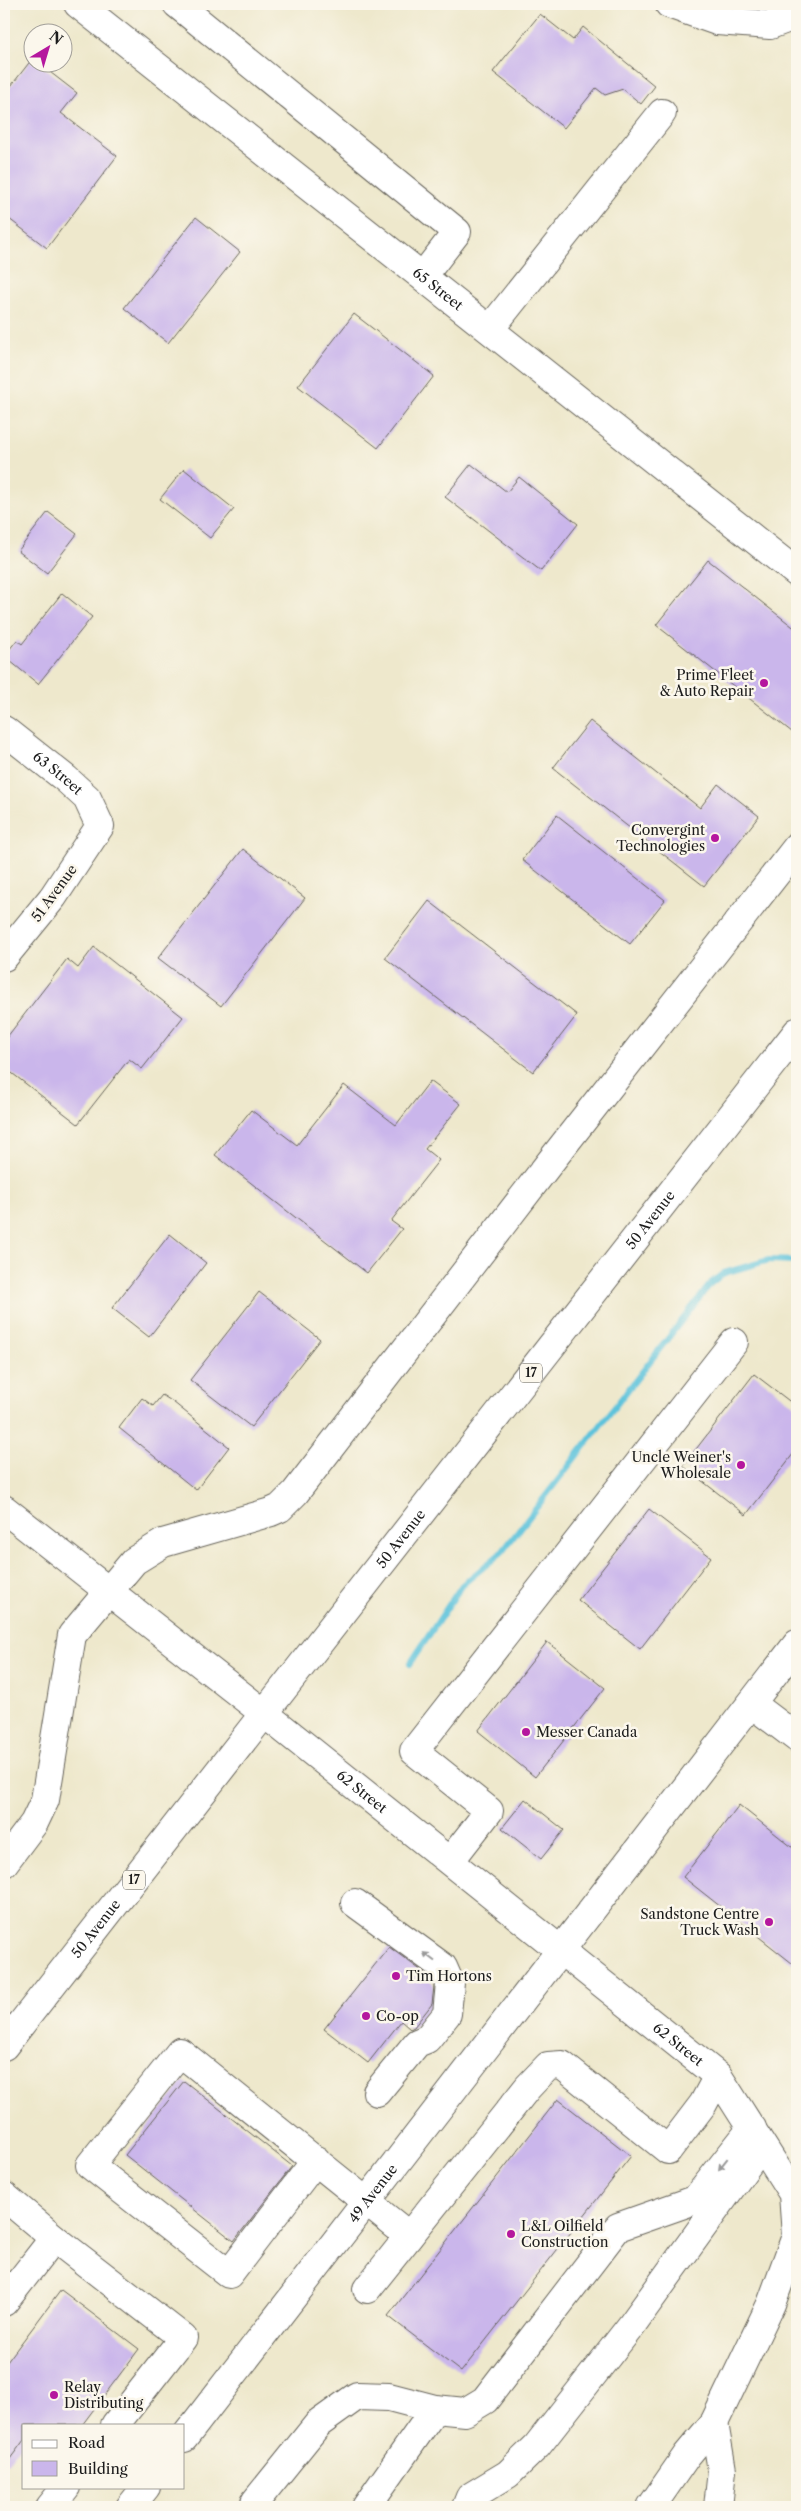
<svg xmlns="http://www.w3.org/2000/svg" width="801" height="2511" font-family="'Libre Caslon Text',serif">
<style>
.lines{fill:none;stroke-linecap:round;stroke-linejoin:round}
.stream{stroke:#5dc3db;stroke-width:6}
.building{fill:#cab6eb}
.minor-casing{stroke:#66635a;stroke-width:30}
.major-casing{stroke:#66635a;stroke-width:30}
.minor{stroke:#fff;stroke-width:28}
.major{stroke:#fff;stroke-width:28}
.oneway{fill:#999}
.poi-dot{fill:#b5179e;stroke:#fbf7ec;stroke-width:2}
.labels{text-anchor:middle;stroke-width:5;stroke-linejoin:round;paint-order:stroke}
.shield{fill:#fbf7ec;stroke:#5f5e5a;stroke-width:1}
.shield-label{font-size:12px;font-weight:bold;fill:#1c1c1c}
.street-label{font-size:14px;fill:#1c1c1c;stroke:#fbf7ec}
.poi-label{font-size:14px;fill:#1c1c1c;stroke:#fbf7ec;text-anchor:start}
</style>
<rect width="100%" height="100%" fill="#fbf7ec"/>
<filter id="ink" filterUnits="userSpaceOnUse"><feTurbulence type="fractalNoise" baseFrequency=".02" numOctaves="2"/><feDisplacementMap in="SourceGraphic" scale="10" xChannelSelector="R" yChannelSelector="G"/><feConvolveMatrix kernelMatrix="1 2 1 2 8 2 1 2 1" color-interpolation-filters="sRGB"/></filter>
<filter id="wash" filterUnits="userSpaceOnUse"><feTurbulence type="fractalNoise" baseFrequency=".0096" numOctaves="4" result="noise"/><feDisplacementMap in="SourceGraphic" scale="20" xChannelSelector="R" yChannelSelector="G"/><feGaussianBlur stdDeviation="1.12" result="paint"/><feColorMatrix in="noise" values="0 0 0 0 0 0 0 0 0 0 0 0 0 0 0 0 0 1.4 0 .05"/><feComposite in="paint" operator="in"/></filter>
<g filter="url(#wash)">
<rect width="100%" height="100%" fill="#eee8cc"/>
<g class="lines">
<!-- stream -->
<polyline class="stream" points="410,1664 462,1585 502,1552 711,1283 724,1273 769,1260 797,1261"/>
</g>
<g id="blocks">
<!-- building -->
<g class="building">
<polygon points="540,14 573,40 583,27 655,86 641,104 623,89 605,95 596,88 564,128 493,72"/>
<polygon points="32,59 32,62 37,62 77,93 61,113 117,156 47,248 4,215 4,95"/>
<polygon points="196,217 240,252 168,343 124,308"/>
<polygon points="354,314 434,376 378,448 298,386"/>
<polygon points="471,464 507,492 519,477 578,524 541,571 445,497"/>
<polygon points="184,469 234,509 210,538 160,499"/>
<polygon points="48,512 77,534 47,573 18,551"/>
<polygon points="708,560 797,630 797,736 656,625"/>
<polygon points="62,593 92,617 38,684 4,656 17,640 22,644"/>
<polygon points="590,721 700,808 718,784 759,816 704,886 553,768"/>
<polygon points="557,815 665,900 630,944 522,860"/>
<polygon points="243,849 305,898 221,1006 158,958"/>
<polygon points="429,901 577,1015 533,1072 385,958"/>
<polygon points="94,947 183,1017 142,1069 129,1059 78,1124 4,1067 4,1041 67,959 78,968"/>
<polygon points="430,1081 461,1104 425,1149 439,1160 391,1221 402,1229 367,1273 215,1155 251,1110 297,1145 344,1085 396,1125"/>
<polygon points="170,1234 206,1263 149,1337 112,1308"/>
<polygon points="259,1292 320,1339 251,1427 190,1380"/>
<polygon points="754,1374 797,1407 797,1449 746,1515 683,1466"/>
<polygon points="162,1395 173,1402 229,1447 196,1490 119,1428 142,1398 153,1406"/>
<polygon points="649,1509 711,1557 640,1649 578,1600"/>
<polygon points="547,1642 605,1688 535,1777 478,1731"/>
<polygon points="525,1799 564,1830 541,1859 502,1828"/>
<polygon points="739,1805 797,1851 797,1967 683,1877"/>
<polygon points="389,1947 430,1977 434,1986 432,2004 414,2027 410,2029 401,2021 368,2063 324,2029"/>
<polygon points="184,2081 292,2166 234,2241 125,2155"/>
<polygon points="558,2099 631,2156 461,2372 388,2316"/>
<polygon points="61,2290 139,2349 82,2425 24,2425 24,2440 4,2467 4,2366"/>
</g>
</g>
</g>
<g filter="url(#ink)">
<use href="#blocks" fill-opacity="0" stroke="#66635a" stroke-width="1"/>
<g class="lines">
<defs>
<g id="minor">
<path id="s1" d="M78 4 797 573"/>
<polyline points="177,4 457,232 423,276"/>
<polyline points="669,4 717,21 770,25 797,15"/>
<polyline points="490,329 662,113"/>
<path id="s2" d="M4 730 66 779 87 798 100 826 53 897 4 957"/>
<polyline points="752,1704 797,1738"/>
<path id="s3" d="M265 1714 718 2076 793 2194 796 2236 771 2304 714 2423 687 2455 651 2507"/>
<polyline points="450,1861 489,1811 414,1751 734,1342"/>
<polyline points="4,1863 34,1823 45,1800 72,1635 134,1561 163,1543 271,1512 280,1508 295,1493 551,1161 797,847"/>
<polyline points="355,1903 443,1967 450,1983 447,2014 427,2039 417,2043 377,2092"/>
<polyline points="316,2160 229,2274 90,2165 180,2052 409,2236"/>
<polyline points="4,2196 54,2238 183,2338 115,2425"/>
<polyline points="367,2289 528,2087 548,2066 562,2065 668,2150 703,2104 718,2076"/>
<polyline points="4,2302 54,2238"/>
<polyline points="714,2423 722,2470 718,2507"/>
<path id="s4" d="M184 2438 797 1644"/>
<polyline points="50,2507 66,2487"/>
<polyline points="130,2507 146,2487"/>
<polyline points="255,2507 255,2502 318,2424 357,2396 389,2397 435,2409 465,2412 485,2400 618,2227 695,2200 752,2128"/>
<polyline points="366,2507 435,2409"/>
<polyline points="466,2507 470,2497 508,2474 537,2446 631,2326 754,2156"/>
</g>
<g id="major">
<polyline points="4,1509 265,1714"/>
<path id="s5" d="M4 2046 797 1032"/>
</g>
</defs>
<!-- minor casing -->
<use href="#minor" class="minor-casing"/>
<!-- major casing -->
<use href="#major" class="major-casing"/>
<!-- minor -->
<use href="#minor" class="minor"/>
<!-- major -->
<use href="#major" class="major"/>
</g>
<!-- one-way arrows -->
<defs><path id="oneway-solid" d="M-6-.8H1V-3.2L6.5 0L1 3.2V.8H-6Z" transform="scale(1.25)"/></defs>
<g class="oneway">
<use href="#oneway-solid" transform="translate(429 1957) rotate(-143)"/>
<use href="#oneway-solid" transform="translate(723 2164) rotate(128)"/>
</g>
</g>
<!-- markers -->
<g class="poi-dot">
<circle cx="764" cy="683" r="5"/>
<circle cx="715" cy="838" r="5"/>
<circle cx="741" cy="1465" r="5"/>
<circle cx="526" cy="1732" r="5"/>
<circle cx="769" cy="1922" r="5"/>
<circle cx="396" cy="1976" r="5"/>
<circle cx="366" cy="2016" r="5"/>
<circle cx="511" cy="2234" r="5"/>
<circle cx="54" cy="2395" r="5"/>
</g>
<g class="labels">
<!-- shield labels -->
<g class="shield">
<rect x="520" y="1363.5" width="22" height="19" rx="4"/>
<rect x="123" y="1870.5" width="22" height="19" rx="4"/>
</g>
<g class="shield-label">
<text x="531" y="1377">17</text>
<text x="134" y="1884">17</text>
</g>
<!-- street labels -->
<g class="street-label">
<text dy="5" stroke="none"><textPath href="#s1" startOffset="459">65 Street</textPath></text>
<text dy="5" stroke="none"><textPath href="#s2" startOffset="69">63 Street</textPath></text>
<text transform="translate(54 893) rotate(-54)" y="5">51 Avenue</text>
<text dy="5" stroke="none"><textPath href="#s5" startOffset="1049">50 Avenue</textPath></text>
<text dy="5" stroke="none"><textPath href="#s5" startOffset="644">50 Avenue</textPath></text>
<text dy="5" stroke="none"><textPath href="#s3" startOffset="124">62 Street</textPath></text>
<text dy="5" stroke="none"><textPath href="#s5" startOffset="149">50 Avenue</textPath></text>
<text dy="5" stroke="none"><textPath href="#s3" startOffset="529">62 Street</textPath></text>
<text dy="5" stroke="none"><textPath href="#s4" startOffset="309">49 Avenue</textPath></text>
</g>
<!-- poi labels -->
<g class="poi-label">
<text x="754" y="680" text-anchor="end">Prime Fleet<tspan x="754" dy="16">&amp; Auto Repair</tspan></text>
<text x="705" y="835" text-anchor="end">Convergint<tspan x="705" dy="16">Technologies</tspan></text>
<text x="731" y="1462" text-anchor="end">Uncle Weiner's<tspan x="731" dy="16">Wholesale</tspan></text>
<text x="536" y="1737">Messer Canada</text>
<text x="759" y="1919" text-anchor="end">Sandstone Centre<tspan x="759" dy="16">Truck Wash</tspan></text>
<text x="406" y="1981">Tim Hortons</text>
<text x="376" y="2021">Co-op</text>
<text x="521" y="2231">L&amp;L Oilfield<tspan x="521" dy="16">Construction</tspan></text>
<text x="64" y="2392">Relay<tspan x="64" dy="16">Distributing</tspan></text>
</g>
</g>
<!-- margin -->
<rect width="801" height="2511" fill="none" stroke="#fbf7ec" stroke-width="20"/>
<!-- legend -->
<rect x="22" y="2424" width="162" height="65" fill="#fbf7ec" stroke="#a29f99"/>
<rect x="32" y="2440" width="25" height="8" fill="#ffffff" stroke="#a29f99"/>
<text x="68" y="2448" font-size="15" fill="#1c1c1c">Road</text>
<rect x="32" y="2461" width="25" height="15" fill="#cab6eb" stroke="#a29f99"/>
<text x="68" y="2474" font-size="15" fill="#1c1c1c">Building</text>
<!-- north arrow -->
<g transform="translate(48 48) rotate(38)"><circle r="24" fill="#fbf7ec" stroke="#a29f99"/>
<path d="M0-4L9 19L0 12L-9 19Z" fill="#b5179e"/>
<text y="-8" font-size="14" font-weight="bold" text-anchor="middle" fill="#1c1c1c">N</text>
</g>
</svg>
